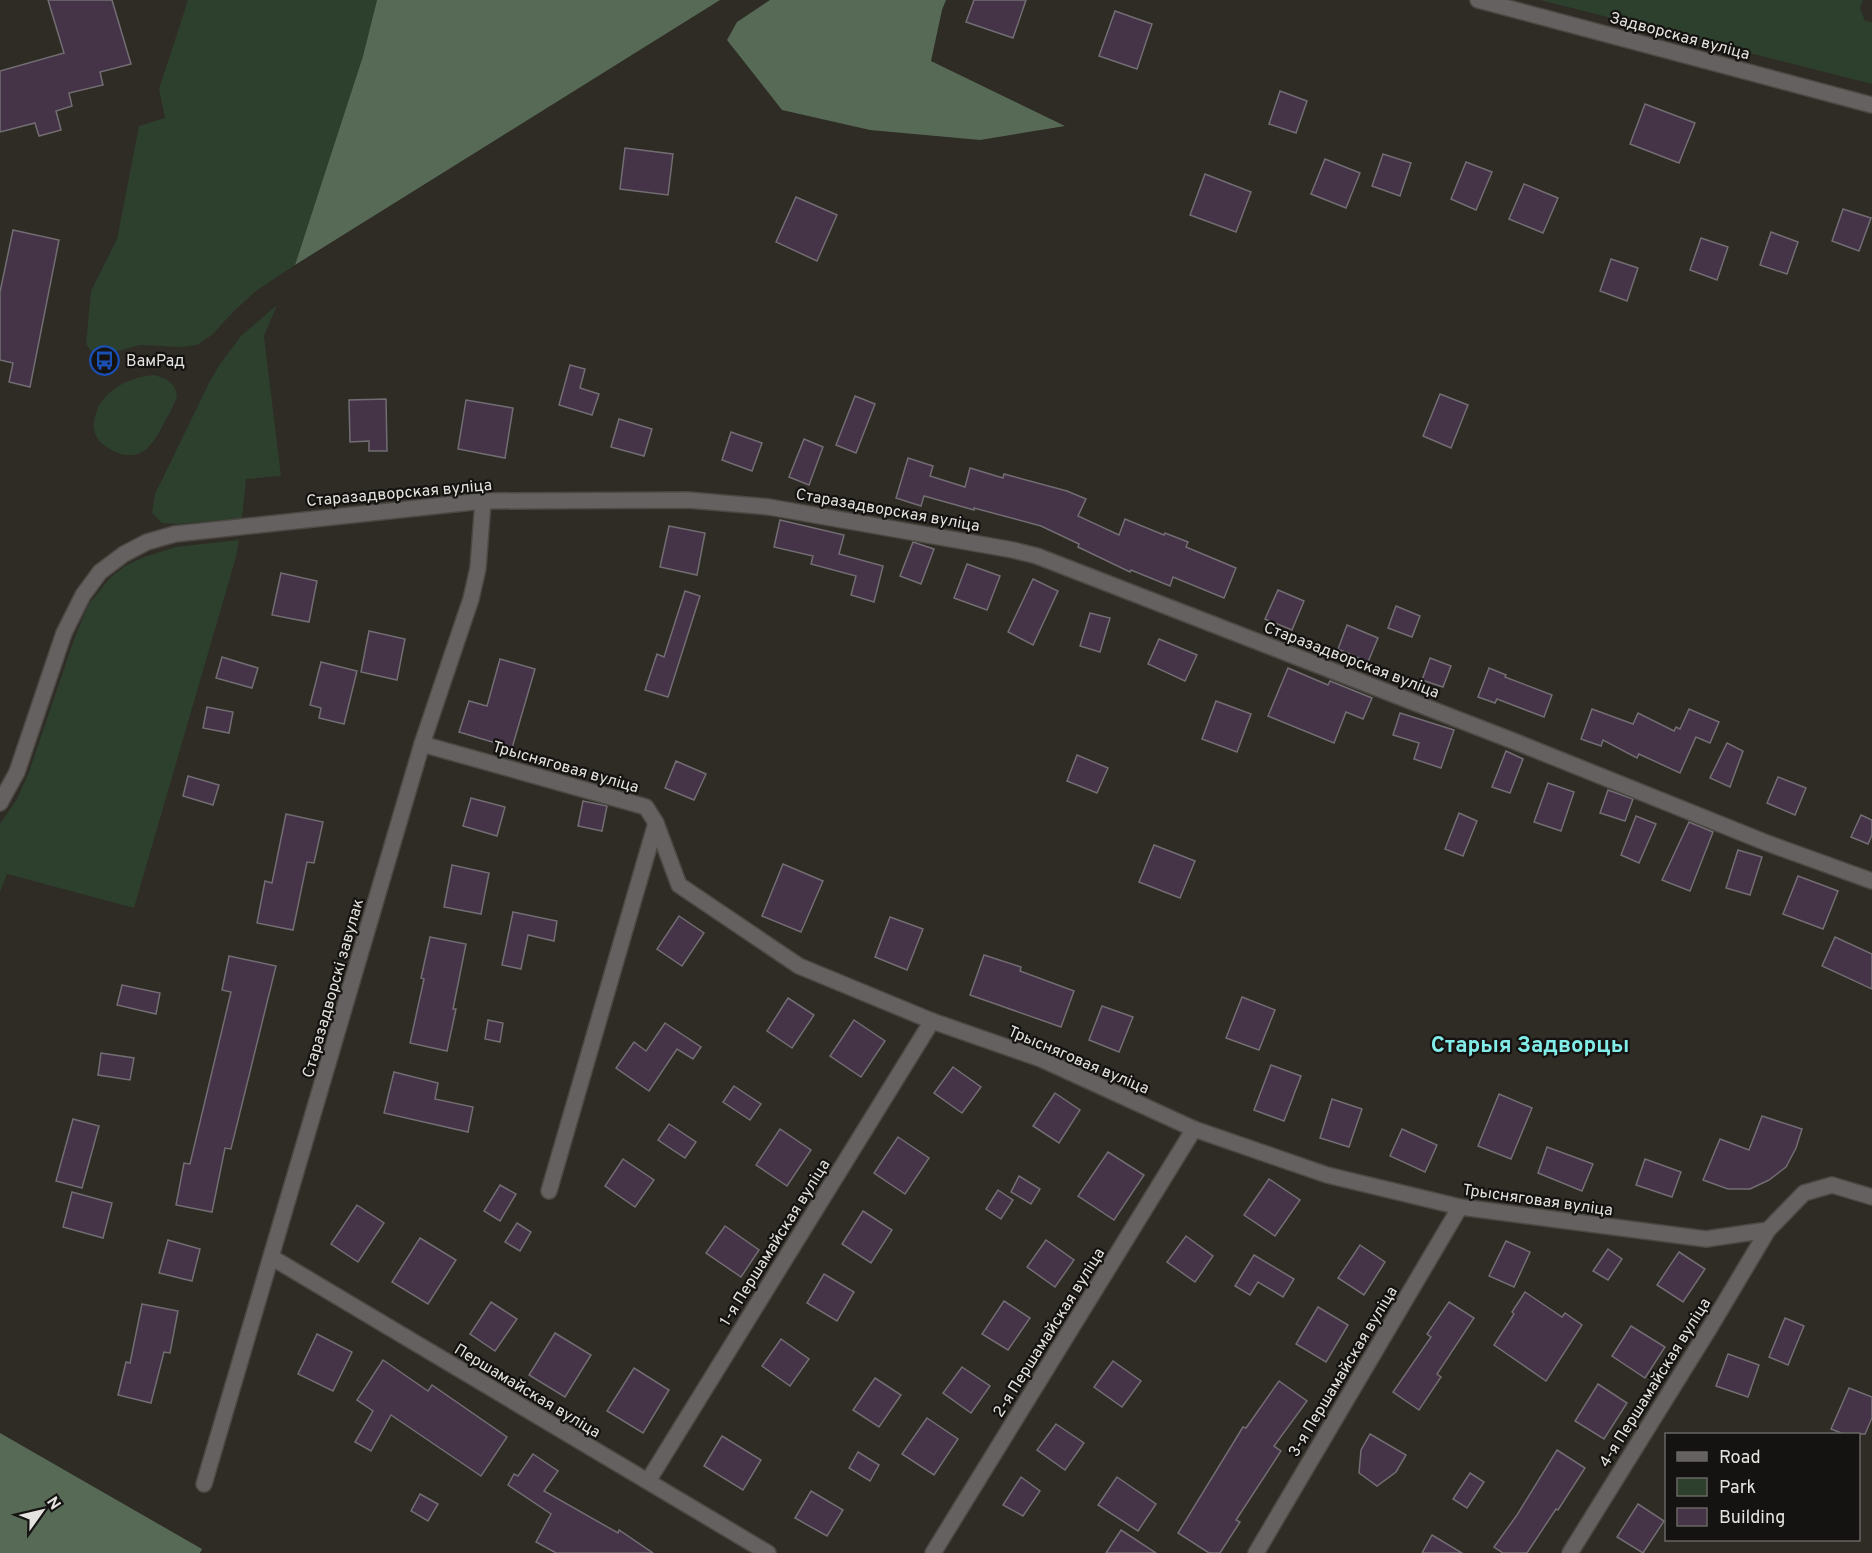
<svg xmlns="http://www.w3.org/2000/svg" width="1872" height="1553" font-family="Overpass,sans-serif">
<style>
.green{fill:#2d3f2d}
.forest{fill:#566a56}
.building{fill:#453448;stroke:#726d72;stroke-width:1.5}
.lines{fill:none;stroke-linecap:round;stroke-linejoin:round}
.minor-casing{stroke:#4c4843;stroke-width:18}
.minor{stroke:#656160;stroke-width:15}
.labels{text-anchor:middle;stroke-width:4.5;stroke-linejoin:round;paint-order:stroke}
.street-label{font-size:16px;fill:#e5e3df;stroke:#151311}
.poi-label{font-size:16px;fill:#e5e3df;stroke:#151311;text-anchor:start}
.district-label{font-size:22px;font-weight:bold;fill:#82ede8;stroke:#151311}
</style>
<rect width="100%" height="100%" fill="#2f2b25"/>
<!-- green -->
<g class="green">
<polygon points="188,0 377,0 363,56 295,265 256,291 233,312 212,335 197,345 181,347 140,345 107,354 93,354 86,344 91,291 117,239 139,126 165,118 159,89"/>
<polygon points="1540,0 1863,0 1860,8 1865,21 1872,22 1872,84"/>
<polygon points="277,305 264,336 281,476 246,479 242,518 177,524 162,523 152,513 155,494 210,381 220,364 241,336"/>
<path d="M154 375C166 378 176 383 177 396 174 406 168 416 163 425 153 445 142 461 118 453 109 449 100 444 96 436 93 429 93 421 96 413 104 389 130 377 154 375Z"/>
<polygon points="239,540 236,557 134,908 7,874 0,892 0,824 17,799 29,772 73,642 88,605 110,578 125,566 144,557 176,547"/>
</g>
<!-- forest -->
<g class="forest">
<polygon points="377,0 720,0 295,265 363,56"/>
<polygon points="770,0 946,0 942,10 931,61 1065,126 980,140 870,130 782,110 727,40 737,22"/>
<polygon points="0,1433 202,1549 200,1553 0,1553"/>
</g>
<!-- building -->
<g class="building">
<polygon points="48,0 112,0 131,64 100,72 103,85 69,93 72,106 56,111 61,130 39,136 35,123 0,132 0,71 64,53"/>
<polygon points="974,0 1026,0 1013,38 966,22"/>
<polygon points="1115,11 1152,24 1137,69 1099,56"/>
<polygon points="1280,91 1307,101 1296,133 1269,124"/>
<polygon points="1645,104 1695,123 1679,163 1630,144"/>
<polygon points="625,148 673,154 668,195 620,189"/>
<polygon points="1383,154 1411,163 1400,196 1372,186"/>
<polygon points="1325,159 1360,173 1346,208 1311,194"/>
<polygon points="1466,162 1492,172 1476,210 1451,199"/>
<polygon points="1205,174 1251,192 1236,232 1190,215"/>
<polygon points="1524,184 1558,198 1543,233 1509,219"/>
<polygon points="796,197 837,215 817,261 776,242"/>
<polygon points="1843,209 1871,218 1859,251 1832,241"/>
<polygon points="13,230 59,240 30,387 9,382 13,363 0,360 0,292"/>
<polygon points="1771,232 1798,242 1787,274 1760,265"/>
<polygon points="1701,238 1728,247 1717,280 1690,270"/>
<polygon points="1611,259 1638,268 1627,301 1600,291"/>
<polygon points="570,365 585,369 580,388 599,394 592,415 559,405"/>
<polygon points="1440,394 1468,405 1451,448 1423,436"/>
<polygon points="855,396 875,404 856,453 836,445"/>
<polygon points="386,399 387,451 369,451 369,441 350,442 349,400"/>
<polygon points="466,400 513,408 505,458 458,449"/>
<polygon points="619,419 652,429 644,456 611,447"/>
<polygon points="731,432 762,443 752,471 722,460"/>
<polygon points="804,439 823,447 809,485 789,477"/>
<polygon points="908,458 933,466 930,476 965,487 970,468 1003,478 1004,474 1067,491 1086,499 1078,516 1119,535 1125,519 1164,535 1165,533 1188,542 1186,547 1236,568 1224,598 1173,577 1170,586 1131,570 1130,572 1078,547 1079,544 1041,526 974,508 974,510 924,496 921,506 896,498"/>
<polygon points="780,520 844,535 839,554 883,566 874,602 851,595 856,576 811,564 813,556 774,547"/>
<polygon points="669,526 705,533 697,575 660,567"/>
<polygon points="913,542 934,549 921,584 900,576"/>
<polygon points="967,564 1000,576 987,610 954,598"/>
<polygon points="281,573 317,581 309,622 272,615"/>
<polygon points="1033,579 1058,591 1033,645 1008,632"/>
<polygon points="1278,590 1304,601 1292,630 1265,619"/>
<polygon points="685,591 700,596 668,697 645,690 657,654 664,657"/>
<polygon points="1396,606 1420,616 1412,637 1388,628"/>
<polygon points="1090,613 1110,618 1100,652 1080,646"/>
<polygon points="1347,625 1378,638 1368,662 1338,649"/>
<polygon points="369,631 405,639 397,680 361,672"/>
<polygon points="1159,639 1197,655 1185,681 1148,664"/>
<polygon points="222,657 258,668 252,688 216,678"/>
<polygon points="1430,658 1451,666 1443,687 1422,680"/>
<polygon points="500,659 535,669 512,748 459,732 469,701 487,706"/>
<polygon points="321,662 357,671 344,724 319,718 321,708 310,705"/>
<polygon points="1288,668 1328,685 1330,681 1372,698 1363,719 1346,712 1334,743 1268,716"/>
<polygon points="1489,668 1506,675 1505,677 1552,695 1544,717 1497,699 1495,703 1478,697"/>
<polygon points="1216,701 1251,714 1237,752 1202,739"/>
<polygon points="207,707 233,712 229,733 203,728"/>
<polygon points="1592,709 1633,724 1638,713 1674,731 1676,727 1680,729 1689,709 1719,722 1710,743 1696,737 1680,773 1639,754 1637,758 1603,740 1601,746 1581,739"/>
<polygon points="1400,713 1454,730 1441,768 1414,759 1419,743 1393,735"/>
<polygon points="1727,743 1743,751 1730,787 1710,778"/>
<polygon points="1506,751 1523,759 1510,793 1492,787"/>
<polygon points="1077,755 1108,768 1097,793 1067,781"/>
<polygon points="676,761 706,774 694,800 665,788"/>
<polygon points="188,776 219,785 213,805 183,796"/>
<polygon points="1778,777 1806,788 1795,815 1767,803"/>
<polygon points="1548,783 1574,792 1561,831 1534,822"/>
<polygon points="1608,790 1633,799 1625,821 1600,813"/>
<polygon points="471,798 505,807 497,836 463,826"/>
<polygon points="583,801 607,806 602,831 578,826"/>
<polygon points="1459,813 1477,821 1463,856 1445,849"/>
<polygon points="286,814 323,822 314,863 307,862 293,930 257,923 265,881 272,883"/>
<polygon points="1861,815 1872,820 1872,835 1868,844 1851,837"/>
<polygon points="1636,816 1656,824 1639,863 1621,855"/>
<polygon points="1689,822 1713,832 1690,891 1662,880"/>
<polygon points="1154,845 1195,861 1180,898 1139,882"/>
<polygon points="1738,850 1762,857 1750,895 1726,888"/>
<polygon points="783,864 823,881 801,932 762,916"/>
<polygon points="452,865 489,873 481,914 444,907"/>
<polygon points="1798,876 1838,891 1823,929 1783,914"/>
<polygon points="513,912 557,921 554,941 528,935 521,969 502,965"/>
<polygon points="679,916 704,933 682,966 657,949"/>
<polygon points="890,917 923,929 907,970 875,957"/>
<polygon points="430,937 466,944 453,1009 456,1009 447,1051 410,1043 424,979 421,978"/>
<polygon points="1835,937 1872,954 1872,989 1822,966"/>
<polygon points="984,955 1021,967 1020,971 1074,991 1061,1027 970,995"/>
<polygon points="229,956 276,966 231,1149 225,1148 212,1212 176,1205 184,1163 190,1164 231,992 222,990"/>
<polygon points="122,985 160,993 156,1014 117,1005"/>
<polygon points="1242,997 1275,1010 1259,1050 1226,1038"/>
<polygon points="788,998 814,1015 792,1048 767,1031"/>
<polygon points="1102,1006 1133,1017 1119,1052 1089,1040"/>
<polygon points="488,1020 503,1023 500,1042 485,1039"/>
<polygon points="854,1020 885,1041 861,1077 830,1056"/>
<polygon points="665,1023 701,1047 693,1059 677,1049 649,1091 616,1068 634,1042 646,1051"/>
<polygon points="101,1053 134,1058 130,1080 98,1075"/>
<polygon points="1271,1065 1301,1076 1284,1121 1254,1110"/>
<polygon points="953,1067 981,1087 962,1113 934,1093"/>
<polygon points="394,1072 438,1083 435,1099 473,1107 468,1132 384,1113"/>
<polygon points="734,1086 761,1104 750,1120 723,1102"/>
<polygon points="1055,1093 1080,1110 1059,1143 1033,1126"/>
<polygon points="1499,1094 1532,1108 1511,1159 1478,1146"/>
<polygon points="1332,1099 1362,1109 1349,1147 1320,1138"/>
<polygon points="1762,1116 1802,1129 1796,1148 1786,1167 1769,1180 1750,1189 1728,1189 1703,1180 1720,1139 1749,1150"/>
<polygon points="73,1119 99,1126 82,1188 56,1181"/>
<polygon points="669,1124 696,1142 685,1158 658,1140"/>
<polygon points="780,1129 811,1150 787,1186 756,1165"/>
<polygon points="1402,1129 1437,1145 1425,1172 1390,1156"/>
<polygon points="898,1137 929,1158 905,1194 874,1173"/>
<polygon points="1547,1147 1593,1164 1582,1191 1538,1173"/>
<polygon points="1108,1152 1144,1175 1114,1220 1078,1196"/>
<polygon points="623,1159 654,1180 635,1207 605,1186"/>
<polygon points="1645,1159 1681,1172 1672,1197 1636,1185"/>
<polygon points="1019,1176 1040,1189 1031,1204 1011,1192"/>
<polygon points="1269,1179 1300,1200 1275,1236 1244,1215"/>
<polygon points="500,1185 516,1194 500,1221 484,1211"/>
<polygon points="998,1190 1013,1200 1001,1219 986,1209"/>
<polygon points="72,1192 112,1203 103,1238 63,1227"/>
<polygon points="357,1205 384,1223 358,1262 331,1244"/>
<polygon points="863,1211 892,1230 871,1263 842,1244"/>
<polygon points="517,1223 531,1232 520,1251 505,1242"/>
<polygon points="725,1226 759,1250 741,1277 706,1253"/>
<polygon points="1186,1236 1213,1256 1195,1282 1167,1262"/>
<polygon points="420,1238 456,1260 428,1304 392,1282"/>
<polygon points="168,1240 200,1249 192,1281 159,1273"/>
<polygon points="1046,1240 1074,1260 1055,1287 1027,1267"/>
<polygon points="1506,1241 1530,1252 1514,1287 1489,1276"/>
<polygon points="1360,1245 1385,1262 1364,1295 1338,1278"/>
<polygon points="1608,1249 1622,1259 1608,1280 1593,1271"/>
<polygon points="1679,1252 1705,1269 1683,1302 1657,1285"/>
<polygon points="1254,1255 1294,1279 1283,1297 1258,1282 1250,1295 1235,1286"/>
<polygon points="824,1274 854,1292 837,1321 807,1303"/>
<polygon points="1525,1292 1562,1317 1565,1313 1582,1325 1546,1381 1494,1345 1514,1314 1512,1312"/>
<polygon points="1004,1301 1030,1318 1008,1350 982,1334"/>
<polygon points="491,1302 517,1319 495,1351 470,1334"/>
<polygon points="1449,1302 1474,1318 1437,1374 1441,1377 1419,1410 1393,1392 1431,1337 1427,1334"/>
<polygon points="142,1304 178,1311 170,1353 164,1352 151,1403 118,1395 126,1362 130,1363"/>
<polygon points="1318,1307 1348,1325 1326,1362 1296,1344"/>
<polygon points="1785,1318 1804,1326 1788,1365 1769,1357"/>
<polygon points="1631,1326 1665,1347 1645,1378 1612,1356"/>
<polygon points="555,1333 591,1355 565,1397 529,1375"/>
<polygon points="317,1334 352,1352 333,1391 298,1374"/>
<polygon points="781,1339 809,1359 790,1386 762,1366"/>
<polygon points="1728,1354 1759,1365 1748,1397 1716,1386"/>
<polygon points="383,1360 428,1391 432,1385 507,1437 481,1476 391,1415 371,1451 355,1442 373,1411 357,1400"/>
<polygon points="1113,1361 1141,1381 1122,1407 1094,1387"/>
<polygon points="962,1367 990,1386 971,1413 943,1393"/>
<polygon points="634,1368 669,1390 643,1433 607,1411"/>
<polygon points="875,1378 901,1395 879,1427 853,1410"/>
<polygon points="1279,1381 1307,1401 1274,1446 1281,1451 1236,1520 1240,1522 1220,1553 1209,1553 1178,1533 1243,1427 1246,1428"/>
<polygon points="1598,1384 1627,1403 1604,1439 1575,1421"/>
<polygon points="1849,1388 1872,1397 1872,1418 1865,1434 1844,1434 1831,1429"/>
<polygon points="927,1418 958,1439 934,1475 902,1454"/>
<polygon points="1056,1424 1084,1443 1065,1470 1037,1450"/>
<polygon points="1370,1434 1406,1455 1396,1472 1377,1486 1359,1473 1361,1450"/>
<polygon points="722,1436 761,1460 743,1490 704,1466"/>
<polygon points="1557,1450 1585,1468 1558,1510 1556,1509 1527,1553 1503,1553 1494,1547 1517,1515"/>
<polygon points="858,1452 879,1465 870,1481 849,1468"/>
<polygon points="533,1454 558,1471 544,1491 618,1533 619,1530 653,1553 556,1553 536,1542 551,1514 508,1485 514,1474 518,1476"/>
<polygon points="1470,1473 1484,1482 1467,1508 1453,1499"/>
<polygon points="1021,1477 1040,1491 1023,1516 1003,1505"/>
<polygon points="1117,1477 1156,1504 1138,1531 1098,1505"/>
<polygon points="811,1491 843,1510 827,1536 795,1518"/>
<polygon points="420,1494 438,1504 428,1521 411,1511"/>
<polygon points="1638,1504 1664,1521 1643,1553 1617,1537"/>
<polygon points="1121,1530 1156,1553 1106,1553"/>
<polygon points="1432,1535 1462,1553 1422,1553"/>
</g>
<g class="lines">
<defs>
<g id="minor">
<polyline points="1478,0 1872,105"/>
<polyline points="422,744 646,807 656,823 679,885 799,966 932,1021 1041,1059 1194,1129 1327,1175 1460,1207 1706,1239 1768,1230"/>
<polyline points="0,803 17,772 64,633 83,595 100,572 124,554 147,542 175,534 483,501 688,500 769,507 1013,550 1037,556 1516,742 1767,843 1872,881"/>
<polyline points="549,1191 656,823"/>
<polyline points="271,1257 768,1553"/>
<polyline points="648,1481 932,1021"/>
<polyline points="204,1484 422,744 471,599 478,568 483,501"/>
<polyline points="933,1553 1194,1129"/>
<polyline points="1256,1553 1460,1207"/>
<polyline points="1570,1553 1709,1329 1768,1230 1804,1193 1832,1185 1872,1197"/>
</g>
</defs>
<!-- minor casing -->
<use href="#minor" class="minor-casing"/>
<!-- minor -->
<use href="#minor" class="minor"/>
</g>
<!-- icons -->
<defs>
<symbol id="bus-ring" viewBox="-11 -11 22 22"><circle r="9.5" fill="#151311" stroke="#1a4fb4" stroke-width="1.5"/><path d="M-5-6H5V4H4V6H2V4H-2V6H-4V4H-5ZM-3.5-4V0h7V-4ZM-3.5 1.2v1.5H-2V1.2ZM2 1.2v1.5H3.5V1.2Z" fill="#1a4fb4"/></symbol>
</defs>
<g fill-rule="evenodd">
<use href="#bus-ring" x="88" y="344" width="33" height="33"/>
</g>
<g class="labels">
<!-- street labels -->
<g class="street-label">
<text transform="translate(1680 35) rotate(15)" y="6">Задворская вуліца</text>
<text transform="translate(399 492) rotate(-5)" y="6">Старазадворская вуліца</text>
<text transform="translate(888 509) rotate(10)" y="6">Старазадворская вуліца</text>
<text transform="translate(1352 659) rotate(21)" y="6">Старазадворская вуліца</text>
<text transform="translate(566 766) rotate(16)" y="6">Трысняговая вуліца</text>
<text transform="translate(332 988) rotate(-74)" y="6">Старазадворскі завулак</text>
<text transform="translate(1079 1059) rotate(23)" y="6">Трысняговая вуліца</text>
<text transform="translate(1538 1199) rotate(8)" y="6">Трысняговая вуліца</text>
<text transform="translate(774 1242) rotate(-58)" y="6">1-я Першамайская вуліца</text>
<text transform="translate(1048 1332) rotate(-58)" y="6">2-я Першамайская вуліца</text>
<text transform="translate(1342 1371) rotate(-59)" y="6">3-я Першамайская вуліца</text>
<text transform="translate(1654 1382) rotate(-58)" y="6">4-я Першамайская вуліца</text>
<text transform="translate(528 1390) rotate(31)" y="6">Першамайская вуліца</text>
</g>
<!-- poi labels -->
<g class="poi-label">
<text x="126" y="366">ВамРад</text>
</g>
<!-- district labels -->
<g class="district-label">
<text x="1530" y="1052">Старыя Задворцы</text>
</g>
</g>
<!-- legend -->
<rect x="1665" y="1433" width="195" height="108" fill="#151311" stroke="#686663" stroke-width="1.5"/>
<rect x="1677" y="1452" width="30" height="9" fill="#656160" stroke="#686663" stroke-width="1.5"/>
<text x="1719" y="1463" font-size="18" fill="#e5e3df">Road</text>
<rect x="1677" y="1478" width="30" height="18" fill="#2d3f2d" stroke="#686663" stroke-width="1.5"/>
<text x="1719" y="1493" font-size="18" fill="#e5e3df">Park</text>
<rect x="1677" y="1508" width="30" height="18" fill="#453448" stroke="#686663" stroke-width="1.5"/>
<text x="1719" y="1523" font-size="18" fill="#e5e3df">Building</text>
<!-- north arrow -->
<g transform="translate(42 1511) rotate(56)" stroke="#151311" stroke-width="4.5" paint-order="stroke">
<path d="M0-4.5L10 22L0 15L-10 22Z" fill="#e5e3df"/>
<text y="-9" font-size="16" font-weight="bold" text-anchor="middle" fill="#e5e3df">N</text>
</g>
</svg>
